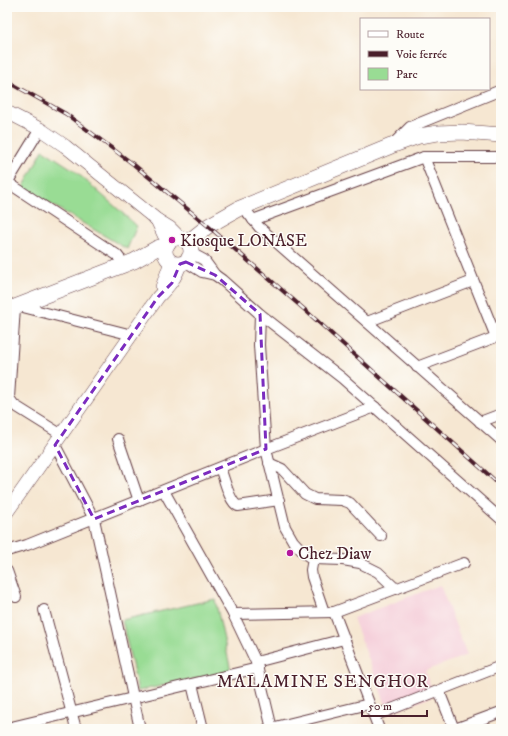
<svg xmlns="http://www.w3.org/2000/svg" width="508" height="736" font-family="'IM FELL DW Pica',serif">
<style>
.built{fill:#f5cfda}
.green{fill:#99dc94;stroke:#727e60}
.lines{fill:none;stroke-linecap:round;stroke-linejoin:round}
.minor-casing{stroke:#643d44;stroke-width:12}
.tertiary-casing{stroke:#643d44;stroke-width:14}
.secondary-casing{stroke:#643d44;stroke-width:16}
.minor{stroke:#fff;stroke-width:10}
.tertiary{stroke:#fff;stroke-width:13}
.secondary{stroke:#fff;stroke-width:15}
.rail-casing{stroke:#4a1f2b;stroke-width:4}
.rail{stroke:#fdfcf7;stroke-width:2.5;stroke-dasharray:8;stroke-linecap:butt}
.marked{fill:none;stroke:#7b2cbf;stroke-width:3;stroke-dasharray:8 5;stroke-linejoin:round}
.poi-dot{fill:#b5179e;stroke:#fdfcf7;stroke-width:1.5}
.labels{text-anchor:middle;stroke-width:3;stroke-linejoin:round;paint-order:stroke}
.poi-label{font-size:17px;fill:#4a1f2b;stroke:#fdfcf7;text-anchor:start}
.neighbourhood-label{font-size:18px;letter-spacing:1px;fill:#4a1f2b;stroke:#fdfcf7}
</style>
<rect width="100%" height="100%" fill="#fdfcf7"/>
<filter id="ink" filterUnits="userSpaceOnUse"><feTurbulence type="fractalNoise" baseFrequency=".025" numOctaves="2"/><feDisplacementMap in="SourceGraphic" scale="8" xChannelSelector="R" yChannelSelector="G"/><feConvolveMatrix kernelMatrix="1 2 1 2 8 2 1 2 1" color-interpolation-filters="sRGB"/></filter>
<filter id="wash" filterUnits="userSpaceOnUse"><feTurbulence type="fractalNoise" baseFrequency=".012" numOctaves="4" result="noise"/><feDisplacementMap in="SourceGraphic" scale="16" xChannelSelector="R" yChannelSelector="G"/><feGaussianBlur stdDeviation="0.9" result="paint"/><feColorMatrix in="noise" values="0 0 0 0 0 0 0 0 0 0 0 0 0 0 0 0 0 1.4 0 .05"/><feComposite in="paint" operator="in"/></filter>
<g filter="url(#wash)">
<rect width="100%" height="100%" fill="#f6e7d2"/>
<!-- built -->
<polygon class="built" points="440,585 467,655 425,671 434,696 389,713 353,618"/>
<!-- green -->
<g class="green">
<polygon points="43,150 74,170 137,226 127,249 23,188"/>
<polygon points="215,599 231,671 138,691 122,620"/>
</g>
</g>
<g filter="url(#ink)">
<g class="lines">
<defs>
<g id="minor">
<polyline points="394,143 410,127 501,90"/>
<polyline points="424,157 496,337"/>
<polyline points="7,182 117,255 124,264"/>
<polyline points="7,183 40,129"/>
<polyline points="243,207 259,227 501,440"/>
<polyline points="253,220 424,157 501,157"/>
<polyline points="191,253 204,260 215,275"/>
<polyline points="186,262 202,272 215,275 222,280 260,314 342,378 501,519"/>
<polyline points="10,304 15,307 9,398 14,405 62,435"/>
<polyline points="19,306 132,335"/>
<polyline points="260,314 259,345 266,449 285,527 293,541 305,554 313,559 343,560 360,563 378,572 396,589"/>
<polyline points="367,322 473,281"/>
<polyline points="417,367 501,335"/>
<polyline points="480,422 501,414"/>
<polyline points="118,439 139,501"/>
<polyline points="55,445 94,519 140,729"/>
<polyline points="269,463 282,469 305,494 315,499 342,500 350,503 381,536"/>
<path d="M220 468C224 477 229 502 238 506L279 500"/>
<polyline points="164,491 233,614 256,662 272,729"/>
<polyline points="7,551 27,545 266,449 375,407"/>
<polyline points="313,559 311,570 312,577 324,612"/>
<polyline points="7,571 16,597"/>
<polyline points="44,610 76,729"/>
<polyline points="334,612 379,729"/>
<polyline points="233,614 334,612 464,563"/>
<polyline points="256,662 344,639"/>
<polyline points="192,684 203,729"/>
<polyline points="439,691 454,729"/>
<polyline points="374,716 501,666"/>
<polyline points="7,728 258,668"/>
<polyline points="267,729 369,704"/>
<polyline points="455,729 501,712"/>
</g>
<g id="tertiary">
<polyline points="7,112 40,129 65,146 157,220 170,228 180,238"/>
<polyline points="157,220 164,235 170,241"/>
<polyline points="162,287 171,262"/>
<path d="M7 512 158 297C168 287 176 278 180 264"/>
</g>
<g id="secondary">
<circle cx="178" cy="251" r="13"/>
<polyline points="188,242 208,226 238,209 391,146 419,136 438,133 462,132 501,135"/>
<polyline points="7,310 134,261 157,248 167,245"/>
</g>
</defs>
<!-- minor casing -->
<use href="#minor" class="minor-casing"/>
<!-- tertiary casing -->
<use href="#tertiary" class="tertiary-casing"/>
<!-- secondary casing -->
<use href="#secondary" class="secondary-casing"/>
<!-- minor -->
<use href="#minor" class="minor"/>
<!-- tertiary -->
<use href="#tertiary" class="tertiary"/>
<!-- secondary -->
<use href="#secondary" class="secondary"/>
<defs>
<polyline id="rail" points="7,81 66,114 133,164 208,226 305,310 501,486"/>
</defs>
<!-- rail casing -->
<use href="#rail" class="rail-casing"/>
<!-- rail -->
<use href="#rail" class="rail"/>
</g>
</g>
<!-- marked area -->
<path class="marked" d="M186 262 215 275 260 314 266 449 94 519 55 445 158 297 172 283 180 264Z"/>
<!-- markers -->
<g class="poi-dot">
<circle cx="172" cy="240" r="4"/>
<circle cx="290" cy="553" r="4"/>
</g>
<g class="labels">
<!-- poi labels -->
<g class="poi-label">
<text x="180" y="246">Kiosque LONASE</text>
<text x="298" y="559">Chez Diaw</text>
</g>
<!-- neighbourhood labels -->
<g class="neighbourhood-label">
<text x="323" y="687">MALAMINE SENGHOR</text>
</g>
</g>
<!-- margin -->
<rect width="508" height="736" fill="none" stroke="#fdfcf7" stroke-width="24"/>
<!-- legend -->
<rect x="360" y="18" width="130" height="72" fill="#fdfcf7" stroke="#b5a4a5"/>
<rect x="368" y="31" width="20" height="6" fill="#ffffff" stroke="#b5a4a5"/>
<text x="396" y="38" font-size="12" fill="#4a1f2b">Route</text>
<rect x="368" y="51" width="20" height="6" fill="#4a1f2b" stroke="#b5a4a5"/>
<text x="396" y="58" font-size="12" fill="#4a1f2b">Voie ferrée</text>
<rect x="368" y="68" width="20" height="12" fill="#99dc94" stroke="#b5a4a5"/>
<text x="396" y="78" font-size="12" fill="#4a1f2b">Parc</text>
<!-- scale -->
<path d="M362 710v6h65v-6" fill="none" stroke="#4a1f2b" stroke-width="2"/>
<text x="368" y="710" font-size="12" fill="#4a1f2b" stroke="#fdfcf7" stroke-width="3" paint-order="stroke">50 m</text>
</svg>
